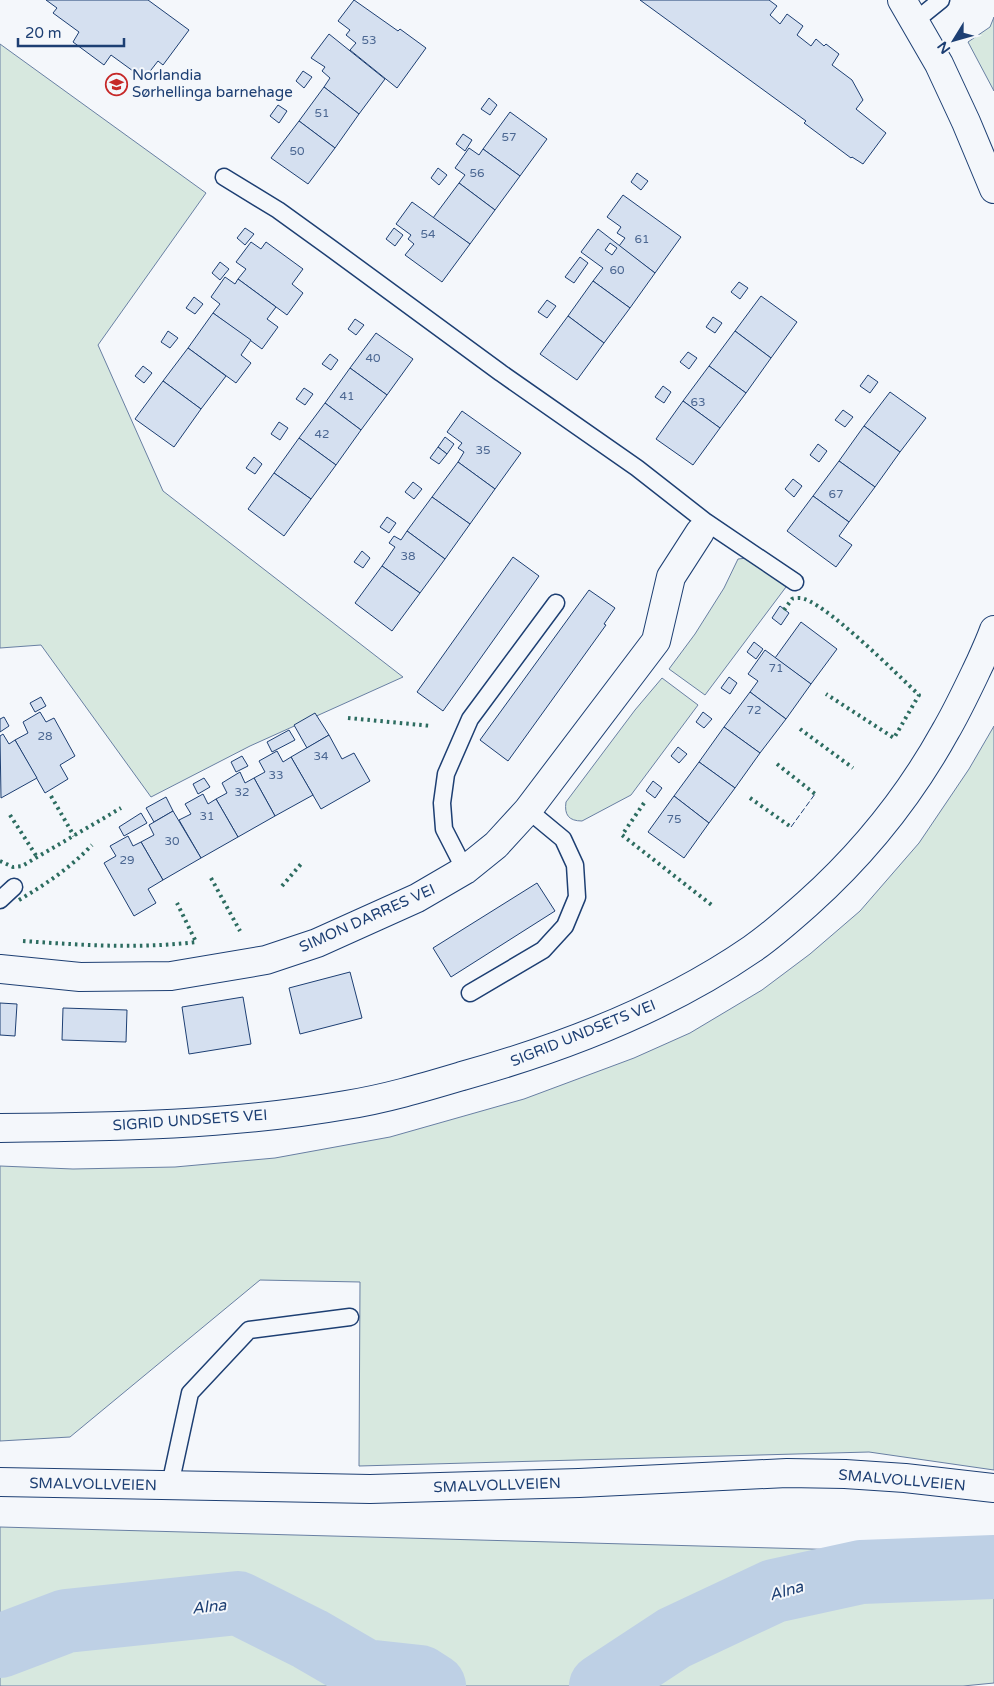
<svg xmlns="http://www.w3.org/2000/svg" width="994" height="1686" font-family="'Varela Round',sans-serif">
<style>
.green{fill:#d7e8df;stroke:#687fa3}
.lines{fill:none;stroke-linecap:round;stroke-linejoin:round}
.river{stroke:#bed0e5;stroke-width:64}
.building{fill:#d5e0f0;stroke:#1d3f73;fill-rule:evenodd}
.lane-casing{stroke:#1d3f73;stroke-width:19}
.street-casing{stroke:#1d3f73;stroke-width:30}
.secondary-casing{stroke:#1d3f73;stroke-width:30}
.lane{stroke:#f4f7fb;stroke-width:16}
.street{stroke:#f4f7fb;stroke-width:28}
.secondary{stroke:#f4f7fb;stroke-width:28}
.hedge{stroke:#2c6c60;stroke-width:4;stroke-dasharray:2.5 4;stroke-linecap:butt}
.fence{stroke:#1d3f73;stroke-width:1;stroke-dasharray:6 2.5;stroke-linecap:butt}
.labels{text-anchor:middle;stroke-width:4;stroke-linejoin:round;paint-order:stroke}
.number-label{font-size:12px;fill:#4b6792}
.poi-label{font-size:15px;fill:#1d3f73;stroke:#f4f7fb;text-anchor:start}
.street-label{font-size:15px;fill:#1d3f73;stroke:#f4f7fb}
.water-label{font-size:16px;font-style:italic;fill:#1d3f73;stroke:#f4f7fb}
</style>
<rect width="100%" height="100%" fill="#f4f7fb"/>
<!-- green -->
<g class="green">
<polygon points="994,17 994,91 968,42 990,27"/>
<polygon points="0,44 206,193 98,345 163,491 403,677 250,746 151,797 41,645 0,648"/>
<polygon points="747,558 764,567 786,587 705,695 669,669 695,634 724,588 738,559"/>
<path d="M662 678 698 705 631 795 582 821C569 821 564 815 566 802L635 710Z"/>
<polygon points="994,726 994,1470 869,1452 359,1466 360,1282 260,1280 70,1437 0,1441 0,1166 73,1169 175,1167 275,1158 390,1137 524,1099 634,1058 690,1033 762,990 810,954 860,911 919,843 969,769"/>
<polygon points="0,1527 994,1554 994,1683 963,1686 0,1686"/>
</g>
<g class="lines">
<!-- river -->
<g class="river">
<polyline points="0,1646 66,1621 238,1603 310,1639 365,1671 420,1677 434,1686"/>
<polyline points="601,1686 674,1638 774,1591 861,1572 994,1567"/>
</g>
</g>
<!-- building -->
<g class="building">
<polygon points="46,0 148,0 189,30 163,65 158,61 144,79 111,55 104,65 73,42 79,32 53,13 57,8"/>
<polygon points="354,0 398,31 400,29 426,48 397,88 350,50 356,43 346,35 350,30 338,21"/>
<polygon points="640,0 769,0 777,6 770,15 780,24 787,14 803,26 797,35 811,46 816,39 824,46 826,44 839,54 832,65 852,80 863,100 856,109 886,133 863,164 852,157 851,158 804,123 806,121"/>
<polygon points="329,34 385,79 359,114 324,87 330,78 322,71 325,67 311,58"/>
<polygon points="303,71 312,77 304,88 296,81"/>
<polygon points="324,87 359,114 335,148 299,121"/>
<polygon points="489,98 497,105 490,115 481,109"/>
<polygon points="278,105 287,111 279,123 270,116"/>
<polygon points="510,112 547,139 520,176 483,149"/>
<polygon points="299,121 335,148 308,184 271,158"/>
<polygon points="463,134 472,140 465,151 456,144"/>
<polygon points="469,148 479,155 483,149 520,176 495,210 459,183 465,175 455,168"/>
<polygon points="438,168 447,175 439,185 431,178"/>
<polygon points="637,173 648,181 641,190 631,182"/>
<polygon points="459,183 495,210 470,244 433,218"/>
<polygon points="623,195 681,237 655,273 619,246 625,238 617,233 621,227 607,217"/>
<polygon points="412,202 470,244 442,282 405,255 414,244 408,239 411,235 396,224"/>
<polygon points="245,228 254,234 245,245 237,238"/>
<polygon points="394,228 403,235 395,246 386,239"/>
<path d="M598 229 655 273 630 308 593 281 603 268 581 252ZM610 243 617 248 612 255 605 250Z"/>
<polygon points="251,242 261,249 266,242 303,269 292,284 303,293 287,315 238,279 246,269 236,262"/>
<polygon points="580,257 588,263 574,283 565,277"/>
<polygon points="220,262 229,269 220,280 212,273"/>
<polygon points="225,277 235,284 238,279 276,307 267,319 278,327 262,349 213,313 220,304 211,297"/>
<polygon points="593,281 630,308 604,343 568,316"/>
<polygon points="739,282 748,288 740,299 731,292"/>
<polygon points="761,296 797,322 771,358 735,331"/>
<polygon points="194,297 203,304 195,314 186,308"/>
<polygon points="547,300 556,306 547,318 538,312"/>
<polygon points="213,313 251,340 241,355 251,363 236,383 188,348"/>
<polygon points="568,316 604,343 577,380 540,354"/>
<polygon points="713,317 722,323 715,333 706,327"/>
<polygon points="355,319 364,325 356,335 348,329"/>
<polygon points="168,331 178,338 170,348 161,342"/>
<polygon points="735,331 771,358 746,393 709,366"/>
<polygon points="376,333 413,359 387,395 350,368"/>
<polygon points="188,348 226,376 201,409 163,381"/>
<polygon points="688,352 697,358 689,369 680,362"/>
<polygon points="330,354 338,360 331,370 322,364"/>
<polygon points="143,366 152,373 144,383 135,376"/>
<polygon points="709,366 746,393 720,428 683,401"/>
<polygon points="350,368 387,395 361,430 325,403"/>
<polygon points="868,375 878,382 870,393 860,386"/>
<polygon points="163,381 201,409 174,447 135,419"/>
<polygon points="663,386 671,392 664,403 655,397"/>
<polygon points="304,388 313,394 305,405 296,399"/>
<polygon points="890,392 926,418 900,452 864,426"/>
<polygon points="683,401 720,428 693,465 656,439"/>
<polygon points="325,403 361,430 336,465 299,438"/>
<polygon points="843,410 853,417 845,427 835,420"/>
<polygon points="462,411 521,453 495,489 458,462 464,452 458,448 462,443 447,432"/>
<polygon points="279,422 288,428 280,440 271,434"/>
<polygon points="864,426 900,452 875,487 839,461"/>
<polygon points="445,437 454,444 447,454 438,447"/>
<polygon points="299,438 336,465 311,499 274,473"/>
<polygon points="818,444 827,451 819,462 810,455"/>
<polygon points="438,447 447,454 439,464 430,458"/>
<polygon points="254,457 262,464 255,474 246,468"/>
<polygon points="839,461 875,487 849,522 813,496"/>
<polygon points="458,462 495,489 470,524 432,497"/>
<polygon points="274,473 311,499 284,536 248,509"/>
<polygon points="793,479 802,486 794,497 785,489"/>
<polygon points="413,482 422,489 414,499 405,492"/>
<polygon points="813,496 849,522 839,536 852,545 836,567 787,531"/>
<polygon points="432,497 470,524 445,559 407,531"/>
<polygon points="387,517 396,523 389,533 380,527"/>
<polygon points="407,531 445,559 420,593 382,566 395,547 389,543 394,536 401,540"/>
<polygon points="362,551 370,558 363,568 354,562"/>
<polygon points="513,557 539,576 443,711 417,692"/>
<polygon points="382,566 420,593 392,631 355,603"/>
<polygon points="589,590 615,608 604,624 606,625 508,761 480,740"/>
<polygon points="780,606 789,613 781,625 772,618"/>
<polygon points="801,622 837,649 811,684 775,658"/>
<polygon points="754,642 763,649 756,659 747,652"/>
<polygon points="765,650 811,684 786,719 750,692 758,681 748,674"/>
<polygon points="729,677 737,683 730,694 721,688"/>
<polygon points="750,692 786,719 760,753 724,727"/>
<polygon points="41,697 46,706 35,712 30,703"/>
<polygon points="40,712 46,722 54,718 75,756 60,765 68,779 45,793 15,740 28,733 23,722"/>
<polygon points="703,712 712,719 704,728 696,722"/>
<polygon points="315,713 329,735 307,748 294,725"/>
<polygon points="4,717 9,726 0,732 0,719"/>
<polygon points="724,727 760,753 735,788 699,762"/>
<polygon points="289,730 295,740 272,752 267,742"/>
<polygon points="3,734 9,744 15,740 37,778 1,798 0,736"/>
<polygon points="329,735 342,759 354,753 370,781 321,809 291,757"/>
<polygon points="678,747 687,754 679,763 671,756"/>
<polygon points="277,751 283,762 291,757 313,795 275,816 254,778 265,772 259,761"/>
<polygon points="242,756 248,766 236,772 231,762"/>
<polygon points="699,762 735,788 709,823 674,796"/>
<polygon points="240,772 245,783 254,778 275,816 238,837 216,799 227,793 222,783"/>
<polygon points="204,778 210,787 198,794 193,784"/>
<polygon points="653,781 662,788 655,798 646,791"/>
<polygon points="203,794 208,804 216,799 238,837 201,858 179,820 191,814 185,804"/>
<polygon points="674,796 709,823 684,858 648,832"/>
<polygon points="166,797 173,811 154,822 146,808"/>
<polygon points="173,811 201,858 163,880 141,842 154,835 149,825"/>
<polygon points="141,813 147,823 124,836 119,827"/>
<polygon points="128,836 133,846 141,842 163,880 148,889 156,903 134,916 104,863 116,856 110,846"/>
<polygon points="537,883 555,911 451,977 433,948"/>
<polygon points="350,972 362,1018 300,1034 289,988"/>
<polygon points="243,997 251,1044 189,1054 182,1007"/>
<polygon points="0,1003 17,1004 15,1036 0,1035"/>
<polygon points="63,1008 127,1010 126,1042 62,1040"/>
</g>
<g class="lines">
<defs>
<g id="lane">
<polyline points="915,21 941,0"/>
<polyline points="224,177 278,210 332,249 501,373 637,468 706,522 795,582"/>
<polyline points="465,870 444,829 442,803 446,774 470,719 556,603"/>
<polyline points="0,900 14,887"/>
<polyline points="470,993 543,950 565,926 577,897 575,865 563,839 528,810"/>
<polyline points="170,1485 190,1393 249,1330 350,1317"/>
</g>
<g id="street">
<polyline points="902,0 939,64 966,122 994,189"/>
<polyline points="0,969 80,977 171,976 266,960 317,943 417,898 465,870 496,845 528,810 656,641 671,577 700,532"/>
<path d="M0 1128C115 1127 232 1125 346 1105 385 1099 425 1087 462 1076 563 1048 665 1009 752 949 771 936 789 920 807 904 863 854 909 797 945 732 958 710 969 686 980 663 985 652 990 641 994 630"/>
</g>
<polyline id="secondary" points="0,1482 370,1489 579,1483 787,1473 845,1474 905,1478 994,1488"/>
</defs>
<!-- lane casing -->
<use href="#lane" class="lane-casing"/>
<!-- street casing -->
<use href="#street" class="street-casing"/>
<!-- secondary casing -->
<use href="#secondary" class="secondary-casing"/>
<!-- lane -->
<use href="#lane" class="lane"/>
<!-- street -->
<use href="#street" class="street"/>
<!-- secondary -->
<use href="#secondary" class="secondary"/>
<!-- hedge -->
<g class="hedge">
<path d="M784 610 792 599C794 598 797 598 800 598 822 599 899 676 919 695L894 738 826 694"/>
<polyline points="348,718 432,726"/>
<polyline points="800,729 853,768"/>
<polyline points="777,764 815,794"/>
<polyline points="51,796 74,836"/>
<polyline points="750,798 791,827"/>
<polyline points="644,803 622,835 713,906"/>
<polyline points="10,815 37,857"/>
<polyline points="0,861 13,867 22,866 121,808"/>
<polyline points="211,878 240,931"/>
<polyline points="282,886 301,864"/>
<path d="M19 900C46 884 70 868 92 845"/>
<path d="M23 941C81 945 138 949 196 942L177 903"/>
</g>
<!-- fence -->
<polyline class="fence" points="791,827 815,794"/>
</g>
<!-- icons -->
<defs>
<symbol id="school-ring" viewBox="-11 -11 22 22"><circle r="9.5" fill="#f4f7fb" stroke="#c62828" stroke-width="1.5"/><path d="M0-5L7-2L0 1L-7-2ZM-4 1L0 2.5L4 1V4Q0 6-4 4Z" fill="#c62828"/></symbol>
</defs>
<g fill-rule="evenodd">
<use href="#school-ring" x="104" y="72" width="25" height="25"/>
</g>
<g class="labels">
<!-- number labels -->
<g class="number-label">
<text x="369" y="44">53</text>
<text x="322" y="117">51</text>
<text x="509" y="141">57</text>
<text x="297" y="155">50</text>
<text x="477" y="177">56</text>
<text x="428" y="238">54</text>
<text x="642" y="243">61</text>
<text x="617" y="274">60</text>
<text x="373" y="362">40</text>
<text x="347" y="400">41</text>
<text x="698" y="406">63</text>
<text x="322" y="438">42</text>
<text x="483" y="454">35</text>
<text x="836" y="498">67</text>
<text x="408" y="560">38</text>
<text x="776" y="672">71</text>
<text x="754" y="714">72</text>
<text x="45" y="740">28</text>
<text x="321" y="760">34</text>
<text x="276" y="779">33</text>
<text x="242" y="796">32</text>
<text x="207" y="820">31</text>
<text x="674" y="823">75</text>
<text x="172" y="845">30</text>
<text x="127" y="864">29</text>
</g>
<!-- poi labels -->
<g class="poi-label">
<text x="132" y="80">Norlandia<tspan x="132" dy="17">Sørhellinga barnehage</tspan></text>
</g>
<!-- street labels -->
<g class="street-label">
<text transform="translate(367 918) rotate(-24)" y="5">SIMON DARRES VEI</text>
<text transform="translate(583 1033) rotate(-22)" y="5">SIGRID UNDSETS VEI</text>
<text transform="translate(190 1120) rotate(-4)" y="5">SIGRID UNDSETS VEI</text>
<text transform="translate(902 1480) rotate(5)" y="5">SMALVOLLVEIEN</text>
<text transform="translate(93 1484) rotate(1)" y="5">SMALVOLLVEIEN</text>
<text transform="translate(497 1485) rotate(-2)" y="5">SMALVOLLVEIEN</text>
</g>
<!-- water labels -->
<g class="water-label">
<text transform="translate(786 1590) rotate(-16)" y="6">Alna</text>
<text transform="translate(209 1606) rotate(-6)" y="6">Alna</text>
</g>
</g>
<!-- north arrow -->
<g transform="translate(954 40) rotate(233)" stroke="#f4f7fb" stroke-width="4" paint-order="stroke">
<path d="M0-4L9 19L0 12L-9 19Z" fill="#1d3f73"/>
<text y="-8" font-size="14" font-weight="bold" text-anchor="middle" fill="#1d3f73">N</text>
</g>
<!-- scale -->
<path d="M18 38v8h106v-8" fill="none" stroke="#1d3f73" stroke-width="2.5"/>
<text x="25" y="38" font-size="15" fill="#1d3f73" stroke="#f4f7fb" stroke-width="4" paint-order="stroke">20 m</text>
</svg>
